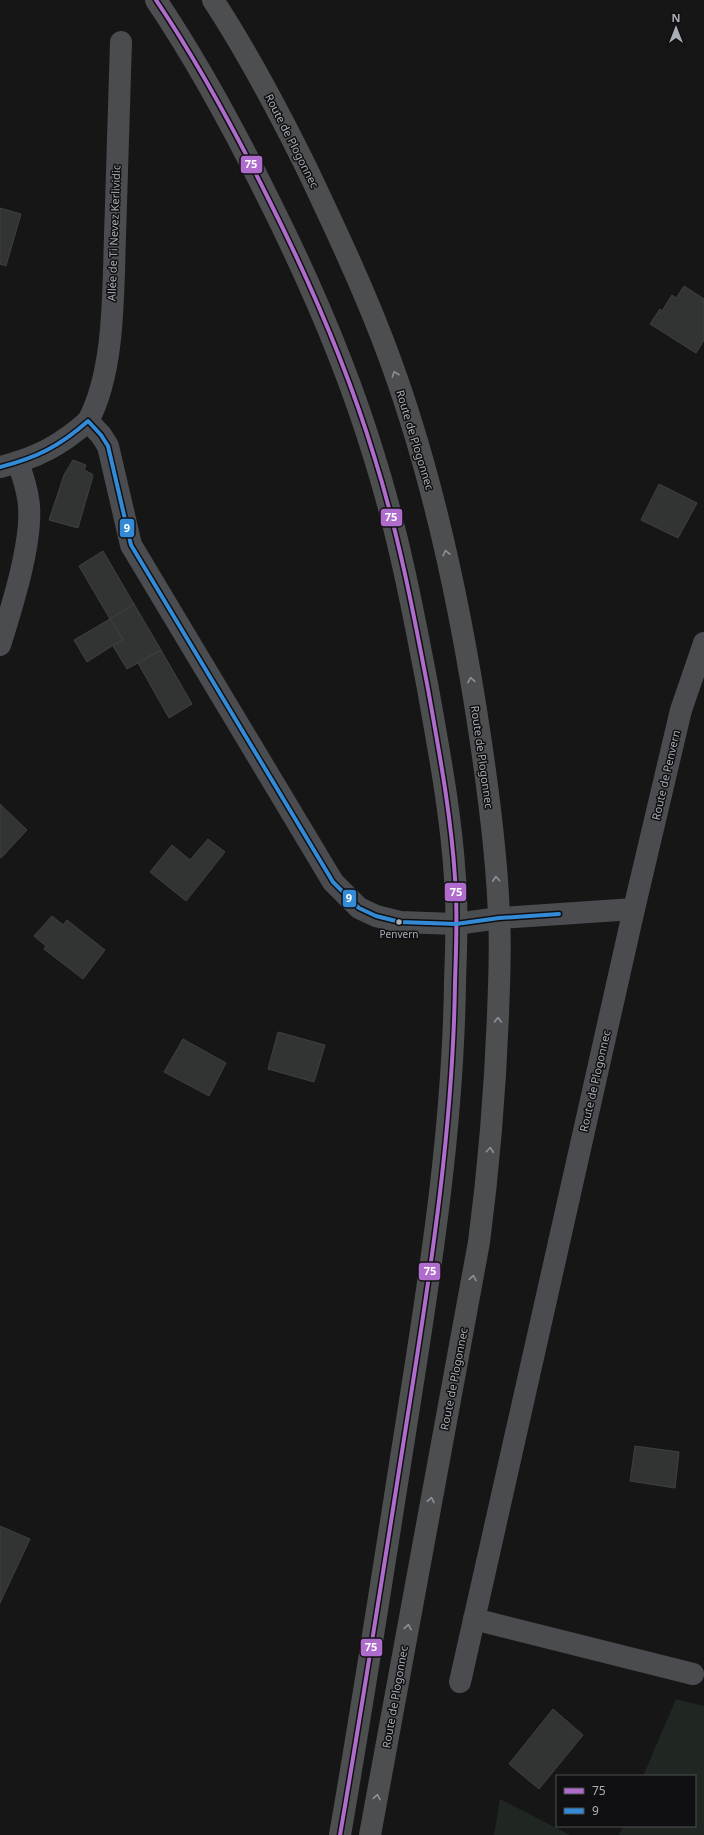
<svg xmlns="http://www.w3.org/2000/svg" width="704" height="1835" font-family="'Noto Sans',sans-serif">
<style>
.green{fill:#202621}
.building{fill:#323333;stroke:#3f4042}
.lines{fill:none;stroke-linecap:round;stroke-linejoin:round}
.minor{stroke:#4b4c4f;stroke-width:22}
.primary{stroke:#4d4e50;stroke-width:22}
.bus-1-casing{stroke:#101012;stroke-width:7}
.bus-2-casing{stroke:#101012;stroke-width:7}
.bus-1{stroke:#b06ccc;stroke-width:4}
.bus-2{stroke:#338bd7;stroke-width:4}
.oneway{stroke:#8d9097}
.bus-dot{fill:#a9adb5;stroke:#101012;stroke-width:1.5}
.labels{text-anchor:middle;stroke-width:3;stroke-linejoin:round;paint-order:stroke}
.bus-label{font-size:10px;fill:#a9adb5;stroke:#101012}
.street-label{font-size:11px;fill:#a9adb5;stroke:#101012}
.line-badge{stroke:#101012;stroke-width:1.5}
.badge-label{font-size:11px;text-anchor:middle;font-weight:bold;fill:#fff}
</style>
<rect width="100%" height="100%" fill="#161616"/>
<!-- green -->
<g class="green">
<polygon points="676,1699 704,1706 704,1835 619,1835 623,1826 695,1826 695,1776 643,1776"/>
<polygon points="500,1799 570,1835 494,1835"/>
</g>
<!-- building -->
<g class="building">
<polygon points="0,208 21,214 6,266 0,264"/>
<polygon points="684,286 704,299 704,340 696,353 650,324 660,309 662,311 672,295 676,298"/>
<polygon points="73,460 86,465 84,470 92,474 93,476 78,528 49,520 64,475"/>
<polygon points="659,484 697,503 678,538 641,520"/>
<polygon points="103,551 134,604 110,619 79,566"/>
<polygon points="134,604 161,650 127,669 113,646 123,639 110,619"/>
<polygon points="110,619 123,639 87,662 74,640"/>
<polygon points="161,650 192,704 169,718 138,663"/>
<polygon points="0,804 27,830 1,858 0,857"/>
<polygon points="208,839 225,852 186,901 150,872 172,845 190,860"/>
<polygon points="52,916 63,925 67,920 105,950 83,979 44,949 46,946 34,936"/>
<polygon points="278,1032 325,1045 314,1082 268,1069"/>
<polygon points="183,1039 226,1063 209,1096 164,1072"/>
<polygon points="635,1446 679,1452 675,1488 630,1481"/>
<polygon points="0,1526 30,1539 0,1603"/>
<polygon points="553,1709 583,1735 539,1789 509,1764"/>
</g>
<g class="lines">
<!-- minor -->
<g class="minor">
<path d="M88 421C115 371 113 292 115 236 117 171 119 107 121 42"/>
<path d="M0 467C36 458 60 446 88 421L101 435 108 446 131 545 333 882 359 908 376 916 400 922 456 924 499 918 634 909"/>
<path d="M0 645C12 607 35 535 28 498 26 485 22 474 18 462"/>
<polyline points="474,1619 693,1674"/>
<polyline points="460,1682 634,909 681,710 704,643"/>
</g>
<!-- primary -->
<g class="primary">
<path d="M156 0C199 64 235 131 269 200 310 282 347 367 374 456 398 532 413 610 428 689 439 751 451 814 455 878 458 913 456 948 455 983 453 1124 432 1262 410 1401 387 1546 365 1691 340 1835"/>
<path d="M213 0C249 55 279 112 308 171 334 226 360 281 382 338 431 464 460 602 480 736 489 796 497 856 499 917 501 950 499 982 498 1015 495 1091 489 1166 479 1242L370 1835"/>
</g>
<defs>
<path id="bus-1" d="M156 0C199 64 235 131 269 200 310 282 347 367 374 456 398 532 413 610 428 689 439 751 451 814 455 878 458 913 456 948 455 983 453 1124 432 1262 410 1401 387 1546 365 1691 340 1835"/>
<path id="bus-2" d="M0 467C36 458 60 446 88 421L101 435 108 446 131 545 333 882 359 908 376 916 400 922 456 924 499 918 559 914"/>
</defs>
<!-- bus-1 casing -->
<use href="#bus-1" class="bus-1-casing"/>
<!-- bus-2 casing -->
<use href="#bus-2" class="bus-2-casing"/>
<!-- bus-1 -->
<use href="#bus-1" class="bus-1"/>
<!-- bus-2 -->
<use href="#bus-2" class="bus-2"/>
</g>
<!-- one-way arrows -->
<defs><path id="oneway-chevron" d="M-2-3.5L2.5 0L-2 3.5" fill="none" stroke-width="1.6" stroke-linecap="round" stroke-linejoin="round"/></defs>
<g class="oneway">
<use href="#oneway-chevron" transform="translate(395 374) rotate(-109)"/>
<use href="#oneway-chevron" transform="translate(446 553) rotate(-103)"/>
<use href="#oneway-chevron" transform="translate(471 680) rotate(-99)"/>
<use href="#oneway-chevron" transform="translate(496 879) rotate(-94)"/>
<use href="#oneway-chevron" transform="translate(498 1020) rotate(-88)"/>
<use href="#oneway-chevron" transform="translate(490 1150) rotate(-85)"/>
<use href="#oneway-chevron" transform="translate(473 1278) rotate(-80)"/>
<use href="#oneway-chevron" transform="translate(431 1500) rotate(-79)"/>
<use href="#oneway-chevron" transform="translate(408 1627) rotate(-80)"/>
<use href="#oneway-chevron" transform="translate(377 1797) rotate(-79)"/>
</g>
<!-- markers -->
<circle class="bus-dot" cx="399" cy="922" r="3.5"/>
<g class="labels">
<!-- bus labels -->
<g class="bus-label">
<text x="399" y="938">Penvern</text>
</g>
<!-- street labels -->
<g class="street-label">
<text transform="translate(292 141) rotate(63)" y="4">Route de Plogonnec</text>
<text transform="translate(114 233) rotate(-88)" y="4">Allée de Ti Nevez Kerlividic</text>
<text transform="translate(415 440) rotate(73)" y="4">Route de Plogonnec</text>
<text transform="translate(482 757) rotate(82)" y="4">Route de Plogonnec</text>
<text transform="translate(666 775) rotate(-77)" y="4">Route de Penvern</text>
<text transform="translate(595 1081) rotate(-77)" y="4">Route de Plogonnec</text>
<text transform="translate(454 1379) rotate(-79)" y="4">Route de Plogonnec</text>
<text transform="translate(395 1697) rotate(-80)" y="4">Route de Plogonnec</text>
</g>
</g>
<g class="line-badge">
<rect x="240" y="155" width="23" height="19" rx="4" fill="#b06ccc"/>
<rect x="380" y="508" width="23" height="19" rx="4" fill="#b06ccc"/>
<rect x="119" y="518" width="16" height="20" rx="4" fill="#338bd7"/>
<rect x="444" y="882" width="23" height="20" rx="4" fill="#b06ccc"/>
<rect x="342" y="889" width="15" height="19" rx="4" fill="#338bd7"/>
<rect x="418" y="1262" width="23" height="19" rx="4" fill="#b06ccc"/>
<rect x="360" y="1638" width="23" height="19" rx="4" fill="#b06ccc"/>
</g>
<g class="badge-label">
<text x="251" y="168">75</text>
<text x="391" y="521">75</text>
<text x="127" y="532">9</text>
<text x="456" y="896">75</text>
<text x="349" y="902">9</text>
<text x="430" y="1275">75</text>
<text x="371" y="1651">75</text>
</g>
<!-- legend -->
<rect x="556" y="1775" width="140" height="52" fill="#101012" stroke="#4d4f53"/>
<rect x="564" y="1788" width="20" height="6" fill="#b06ccc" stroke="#4d4f53"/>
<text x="592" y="1795" font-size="12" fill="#a9adb5">75</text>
<rect x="564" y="1808" width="20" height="6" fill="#338bd7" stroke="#4d4f53"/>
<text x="592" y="1815" font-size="12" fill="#a9adb5">9</text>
<!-- north arrow -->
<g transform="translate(676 28)" stroke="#101012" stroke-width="3" paint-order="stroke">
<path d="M0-3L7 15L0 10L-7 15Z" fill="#a9adb5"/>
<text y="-6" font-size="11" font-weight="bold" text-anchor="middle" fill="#a9adb5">N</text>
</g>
</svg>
